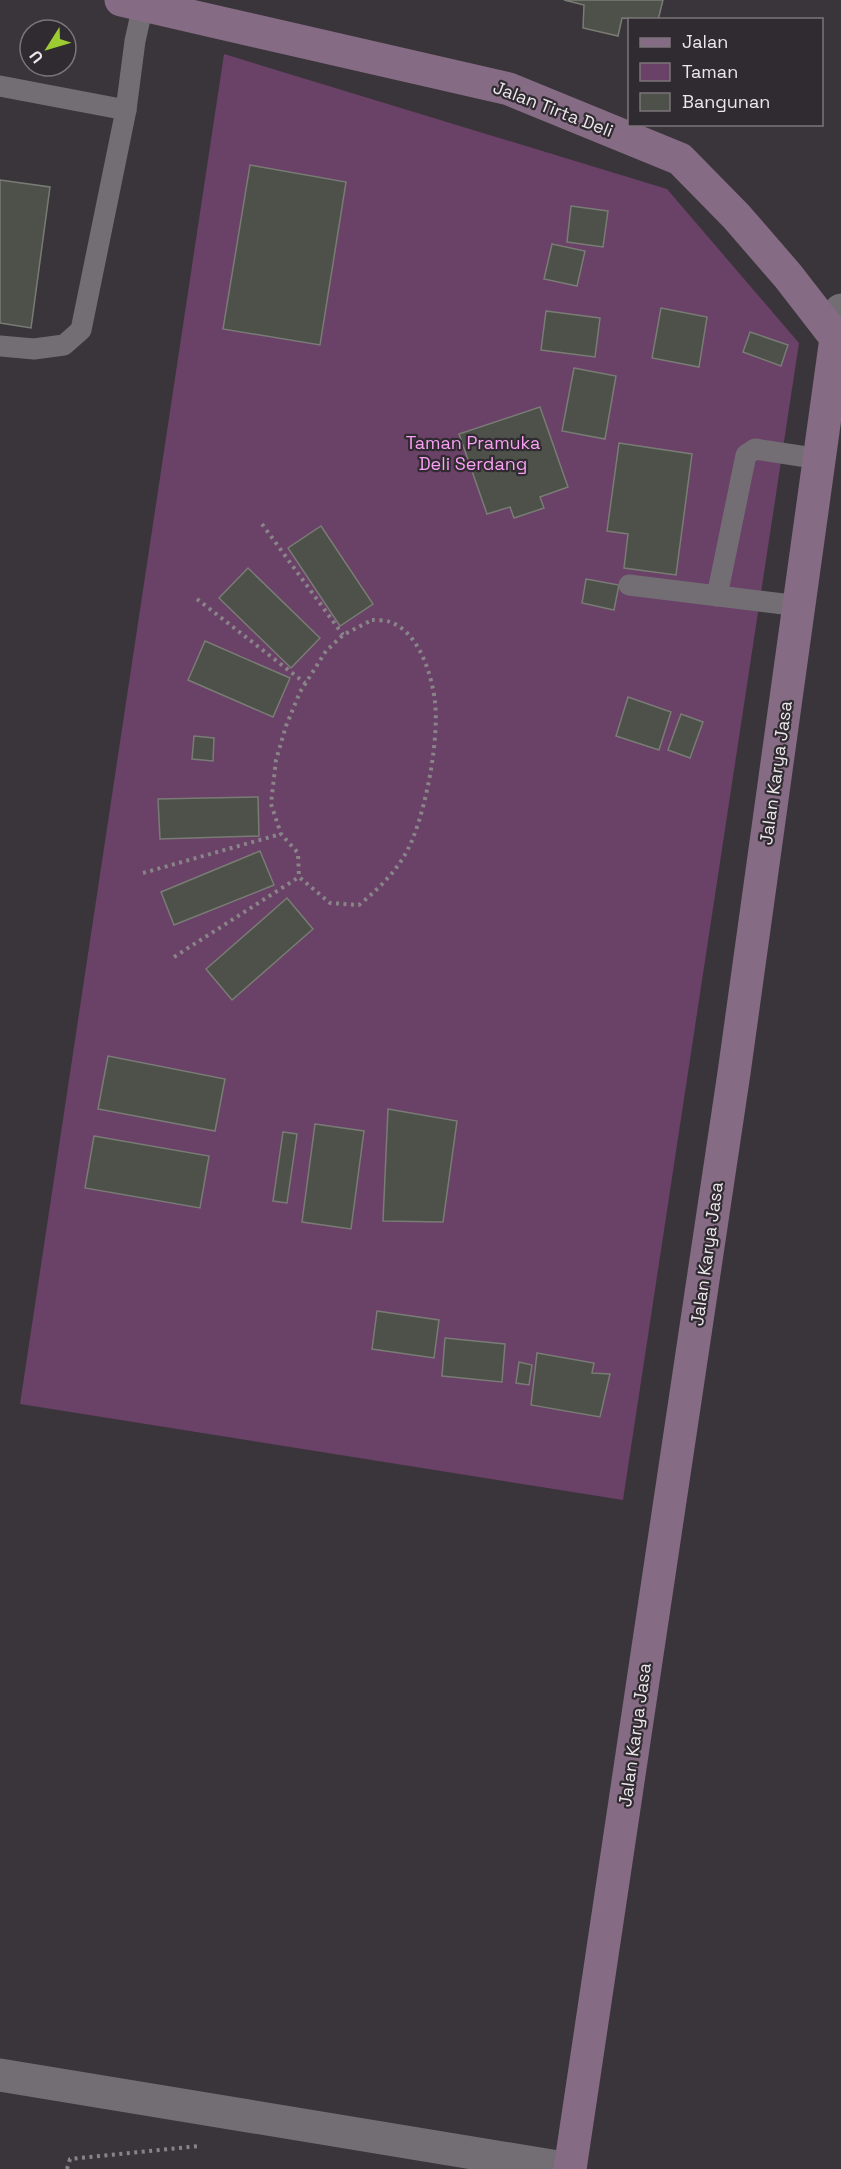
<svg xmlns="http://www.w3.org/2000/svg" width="841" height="2169" font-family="'Space Grotesk',sans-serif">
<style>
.park{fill:#6a4167}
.building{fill:#4e514a;stroke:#797c75;stroke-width:1.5}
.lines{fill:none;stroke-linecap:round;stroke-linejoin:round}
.path{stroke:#898488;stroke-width:4;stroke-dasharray:3 4.5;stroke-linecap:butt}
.lane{stroke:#736e73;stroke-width:21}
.street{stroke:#736e73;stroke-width:33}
.secondary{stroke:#856b84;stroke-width:33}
.labels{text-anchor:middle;stroke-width:4.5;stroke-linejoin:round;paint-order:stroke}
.street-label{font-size:18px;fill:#ebe7ea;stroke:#302b30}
.park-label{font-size:18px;fill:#f9a0f4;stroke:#302b30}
</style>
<rect width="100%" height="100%" fill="#3a353a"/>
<!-- park -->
<polygon class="park" points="224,54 667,189 799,343 623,1500 20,1404"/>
<!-- building -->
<g class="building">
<polygon points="564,0 663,0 658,20 622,18 618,36 583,28 584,5"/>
<polygon points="250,165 346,182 320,345 223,329"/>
<polygon points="0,180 50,187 31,328 0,323"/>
<polygon points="571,206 608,211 603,247 567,242"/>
<polygon points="552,244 585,251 577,286 544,279"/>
<polygon points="661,308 707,317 699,367 652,358"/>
<polygon points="546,311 600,318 595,357 541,350"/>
<polygon points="750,332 788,345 781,366 743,352"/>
<polygon points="574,368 616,376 605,439 562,431"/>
<polygon points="540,407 568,487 540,497 544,508 514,518 510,507 487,514 459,434"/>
<polygon points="619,443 692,454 676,575 624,568 628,534 607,531"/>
<polygon points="321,526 373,604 340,626 288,548"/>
<polygon points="248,568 320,638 291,668 219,598"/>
<polygon points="586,579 619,585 614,610 582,603"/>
<polygon points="205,641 290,678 273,717 188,680"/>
<polygon points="628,697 671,712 659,750 616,736"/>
<polygon points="681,714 703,722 690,758 668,750"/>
<polygon points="194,736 214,738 213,761 192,759"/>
<polygon points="258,797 259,836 160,839 158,799"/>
<polygon points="260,851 274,885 174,925 161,892"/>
<polygon points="287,898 313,929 232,1000 206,969"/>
<polygon points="108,1056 225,1079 215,1131 98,1109"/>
<polygon points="388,1109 457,1121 443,1222 383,1221"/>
<polygon points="315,1124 364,1131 351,1229 302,1222"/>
<polygon points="283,1132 297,1134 287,1203 273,1201"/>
<polygon points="94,1136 209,1156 200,1208 85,1188"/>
<polygon points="377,1311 439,1320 434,1358 372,1349"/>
<polygon points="445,1338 505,1344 502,1382 442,1376"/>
<polygon points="537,1353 594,1363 592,1373 610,1374 600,1417 531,1405"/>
<polygon points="519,1362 532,1365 529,1385 516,1383"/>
</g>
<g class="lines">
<!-- path -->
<g class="path">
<polyline points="262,524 343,635"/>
<polyline points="197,599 305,683"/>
<path d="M372 620C377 620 385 620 390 622 419 632 432 675 435 702 439 739 427 803 413 838 402 866 382 886 359 905L330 903 299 877 298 853 281 834 271 804 276 760 286 726 300 692 326 651 343 635Z"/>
<polyline points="143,873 281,834"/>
<polyline points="174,957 299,877"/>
<polyline points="67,2169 70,2159 200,2146"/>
</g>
<!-- lane -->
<g class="lane">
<polyline points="0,86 126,110"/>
<polyline points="0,346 34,349 64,345 81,330 126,110 135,41 143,5"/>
<polyline points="629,585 800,606"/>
<polyline points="717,596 746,455 755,449 820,459"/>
</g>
<!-- street -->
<g class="street">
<polyline points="836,338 841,310"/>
<polyline points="0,2075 570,2169"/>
</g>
<!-- secondary -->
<polyline class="secondary" points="121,0 509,89 680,159 736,216 788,276 836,338 734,1073 570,2169"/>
</g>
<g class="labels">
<!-- street labels -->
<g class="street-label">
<text transform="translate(553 109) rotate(21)" y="6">Jalan Tirta Deli</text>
<text transform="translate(776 773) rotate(-82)" y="6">Jalan Karya Jasa</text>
<text transform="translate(707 1254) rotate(-82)" y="6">Jalan Karya Jasa</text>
<text transform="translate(635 1735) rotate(-82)" y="6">Jalan Karya Jasa</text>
</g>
<!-- park labels -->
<g class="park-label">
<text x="473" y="449">Taman Pramuka<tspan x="473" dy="21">Deli Serdang</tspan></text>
</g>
</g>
<!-- legend -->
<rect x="628" y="18" width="195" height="108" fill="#302b30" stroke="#7b767a" stroke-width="1.5"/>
<rect x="640" y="38" width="30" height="9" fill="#856b84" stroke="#7b767a" stroke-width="1.5"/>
<text x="682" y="48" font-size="18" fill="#ebe7ea">Jalan</text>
<rect x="640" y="63" width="30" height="18" fill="#6a4167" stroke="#7b767a" stroke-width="1.5"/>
<text x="682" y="78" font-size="18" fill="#ebe7ea">Taman</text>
<rect x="640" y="93" width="30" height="18" fill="#4e514a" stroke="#7b767a" stroke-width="1.5"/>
<text x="682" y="108" font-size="18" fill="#ebe7ea">Bangunan</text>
<!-- north arrow -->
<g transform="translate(48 48) rotate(233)"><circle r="28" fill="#302b30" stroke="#7b767a" stroke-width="1.5"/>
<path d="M0-4.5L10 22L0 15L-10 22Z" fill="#9ccb32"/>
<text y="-9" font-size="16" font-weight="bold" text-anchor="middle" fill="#ebe7ea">U</text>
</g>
</svg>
